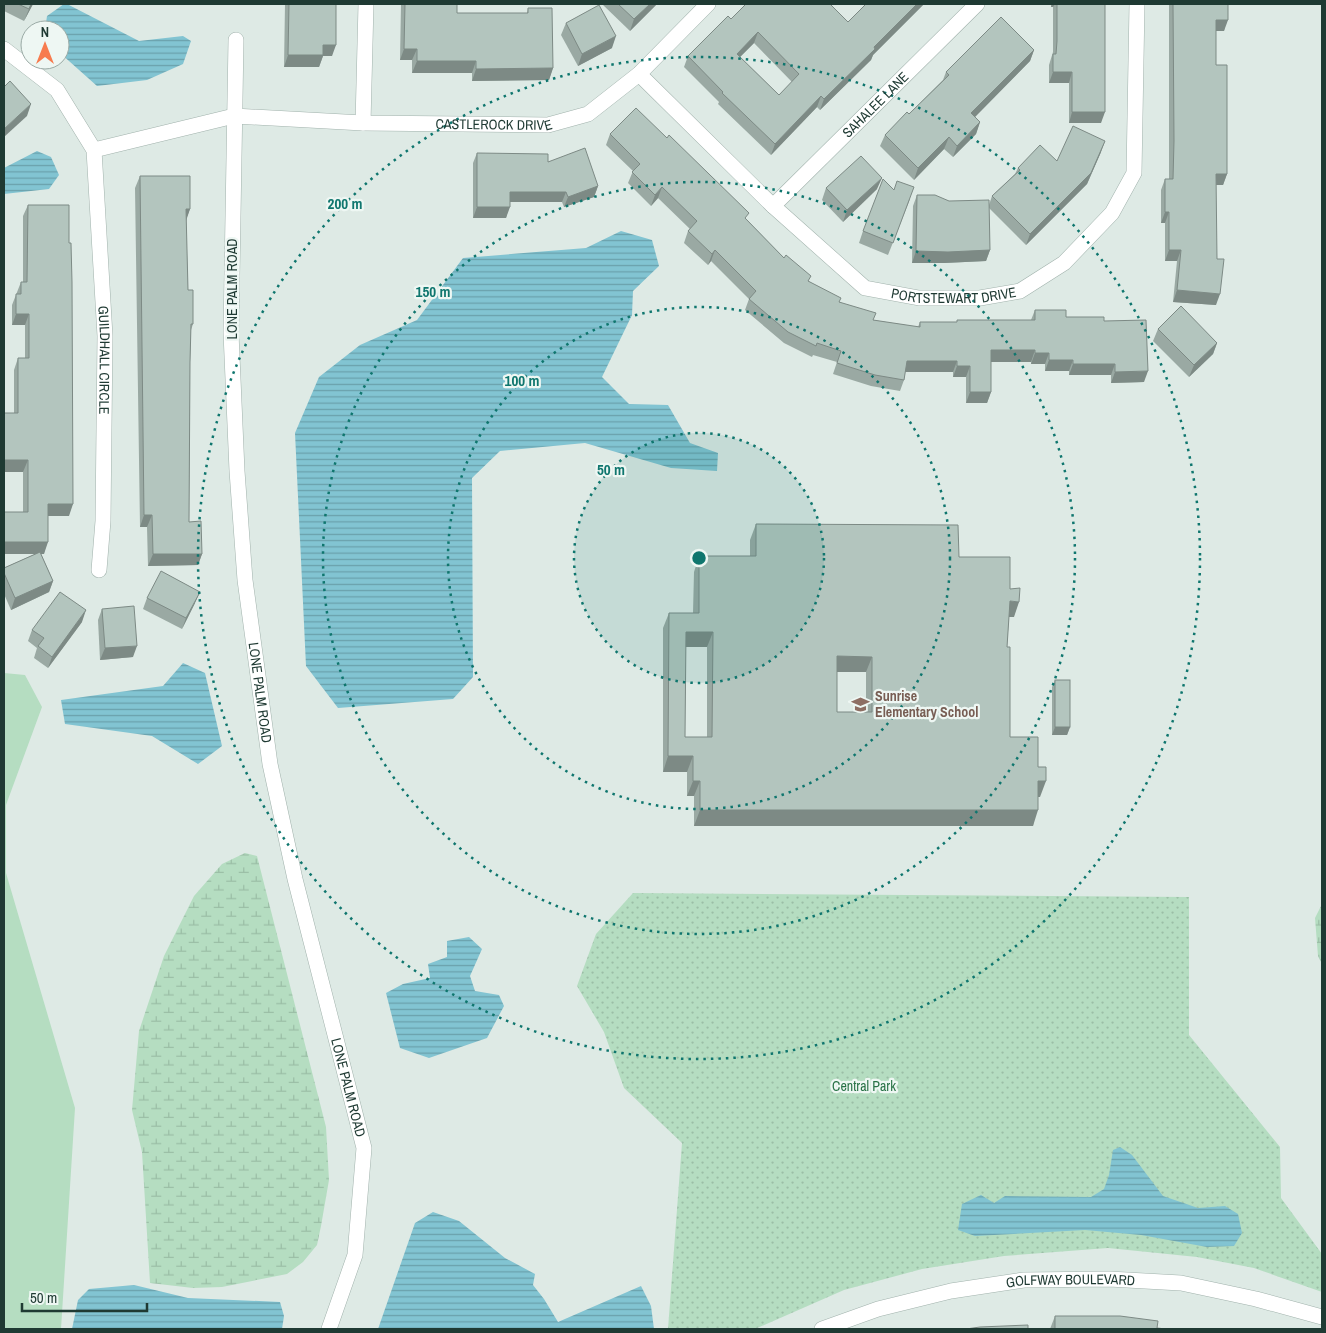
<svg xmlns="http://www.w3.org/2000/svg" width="1326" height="1333" font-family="'Archivo Narrow',sans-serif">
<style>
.green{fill:#b5ddc1}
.wetland{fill:url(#wetland-marsh)}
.park{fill:url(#park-dots)}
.water{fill:url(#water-rules)}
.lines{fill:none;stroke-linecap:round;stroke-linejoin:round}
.minor-casing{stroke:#a1b2ac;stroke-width:16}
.minor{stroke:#fff;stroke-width:15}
.wall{fill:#9aa9a3;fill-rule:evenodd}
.shaded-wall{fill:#7d8a85}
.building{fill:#b3c5be;stroke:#7d8a85;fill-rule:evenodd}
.ring{fill:none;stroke:#0f766e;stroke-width:2.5;stroke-dasharray:2.5 5}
.labels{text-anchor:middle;stroke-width:4.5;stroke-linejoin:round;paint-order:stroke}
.street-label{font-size:14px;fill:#1f3a33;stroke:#eef7f3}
.education-label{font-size:14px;font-weight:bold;fill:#785e54;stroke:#eef7f3;text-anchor:start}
.park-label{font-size:14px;fill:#287246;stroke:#eef7f3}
.centre{fill:#0f766e;stroke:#eef7f3;stroke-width:2.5}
.ring-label{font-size:15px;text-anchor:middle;font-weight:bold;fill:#0f766e;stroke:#eef7f3;stroke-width:4.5;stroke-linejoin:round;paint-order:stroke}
</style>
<defs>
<pattern id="wetland-marsh" width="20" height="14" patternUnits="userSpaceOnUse" patternTransform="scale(1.25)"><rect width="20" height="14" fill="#b5ddc1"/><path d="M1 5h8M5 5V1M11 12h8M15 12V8" fill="none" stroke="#9bbea6"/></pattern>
<pattern id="park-dots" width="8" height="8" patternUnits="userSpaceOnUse" patternTransform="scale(1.25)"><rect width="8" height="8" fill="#b5ddc1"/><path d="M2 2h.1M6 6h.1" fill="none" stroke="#9bbea6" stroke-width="1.8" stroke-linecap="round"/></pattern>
<pattern id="water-rules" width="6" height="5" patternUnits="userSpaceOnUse" patternTransform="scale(1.25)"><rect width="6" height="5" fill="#82c4d2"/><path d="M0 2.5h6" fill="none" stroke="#6aa0ab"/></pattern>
</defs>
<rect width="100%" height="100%" fill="#deeae5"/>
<!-- green -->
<polygon class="green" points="4,673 25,675 42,707 6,805 6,873 75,1108 61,1329 4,1329"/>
<!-- wetland -->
<g class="wetland">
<polygon points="245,853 257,856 326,1127 329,1180 321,1226 317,1245 303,1262 287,1274 222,1287 193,1288 150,1283 142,1152 132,1110 139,1031 164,956 194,896 222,864"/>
<polygon points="1322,904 1322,964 1318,956 1315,918"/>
</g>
<!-- park -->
<polygon class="park" points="633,893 1189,897 1189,1035 1280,1147 1281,1198 1322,1254 1322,1292 1254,1268 1197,1257 1108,1248 1004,1256 922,1269 844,1290 755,1329 668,1329 682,1143 624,1088 604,1032 577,986 596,934"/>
<!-- water -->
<g class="water">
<polygon points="64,4 67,4 139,41 183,36 191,41 183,64 147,80 97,86 60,53 60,30 45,30 47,16"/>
<polygon points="37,151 51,157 59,175 49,189 4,194 4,168"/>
<polygon points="621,231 652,240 659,266 633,291 632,315 602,377 629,404 668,405 690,443 718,453 717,471 671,468 585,443 500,451 472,478 473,677 453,699 338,708 306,666 295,433 319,377 360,345 417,320 463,258 586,248"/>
<polygon points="183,663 205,673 222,746 198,764 152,736 65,724 61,700 163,686"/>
<polygon points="469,937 482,949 470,976 475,991 499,995 504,1006 487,1038 429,1058 400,1048 386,993 403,984 430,978 428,964 447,957 447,941"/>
<polygon points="1120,1147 1132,1155 1163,1196 1198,1208 1225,1206 1238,1214 1242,1233 1234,1246 1207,1247 1141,1235 1085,1230 975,1236 958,1230 962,1204 981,1195 994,1203 1005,1196 1091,1197 1104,1189 1109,1175 1113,1150"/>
<polygon points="433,1212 459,1221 505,1258 535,1274 533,1285 544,1299 558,1322 641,1286 651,1306 654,1329 378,1329 415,1223"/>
<polygon points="134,1285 188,1298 280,1302 284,1316 282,1329 72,1329 78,1300 89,1289"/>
</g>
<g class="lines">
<defs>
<g id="minor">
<path id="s1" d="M236 40 231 333 237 471 245 580 270 764 295 879 364 1148 355 1255 329 1329"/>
<path id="s2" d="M4 49 57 90 94 150 105 336 103 521 99 570"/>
<path id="s3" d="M639 74 773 206 865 288 919 298H980L1020 291 1064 263 1112 213 1134 173 1137 4"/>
<polyline points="363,123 366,4"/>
<path id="s4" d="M94 150 234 116 363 123 548 125 588 114 639 74 708 4"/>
<path id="s5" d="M773 206 977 4"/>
<path id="s6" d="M822 1329 878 1309 951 1291 1024 1280 1109 1279 1181 1283 1256 1299 1322 1317"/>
</g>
</defs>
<!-- minor casing -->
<use href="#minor" class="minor-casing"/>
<!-- minor -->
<use href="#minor" class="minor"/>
</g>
<!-- wall -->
<g class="wall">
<polygon points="4,4 33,4 24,21 4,11"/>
<polygon points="285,4 336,4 332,56 323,56 319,67 284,67"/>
<polygon points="401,4 457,4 457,13 527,13 528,8 553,68 549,80 472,81 472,73 412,73 412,60 400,60"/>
<polygon points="602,4 657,4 630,31"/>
<path d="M866 4H924L873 55 871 60 820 110 817 107 771 155 718 104 719 102 684 67 688 56 731 19 848 22ZM754 43 792 82 779 95 740 57Z"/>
<polygon points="1051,4 1105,4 1101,123 1069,123 1069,83 1049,83 1049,65 1053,52 1053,7 1051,7"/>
<polygon points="1169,4 1228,4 1224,31 1216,31 1216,65 1227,174 1223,185 1216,185 1216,305 1173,302 1177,261 1165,261 1165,223 1161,223 1161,190 1165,179 1169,179"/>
<polygon points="566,23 612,48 578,66 561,35"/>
<polygon points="1034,50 1030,61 975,117 980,122 976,134 953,157 944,149 914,180 880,146 885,135 909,114 943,80 946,72"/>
<polygon points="610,134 747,220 784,258 810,282 840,302 873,320 918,327 920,322 957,322 957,320 1031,320 1035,310 1066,317 1104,321 1144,382 1111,383 1111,375 1069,375 1069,371 1045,371 1045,364 1031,364 1031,362 991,362 991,392 987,403 966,403 966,377 953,377 953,372 905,372 904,380 900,391 871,386 833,374 837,362 813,355 812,357 784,343 745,310 749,299 711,261 708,265 684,243 688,231 690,229 658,198 651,206 628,183 633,171 606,145"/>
<polygon points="1101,152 1087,184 1026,245 989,208 990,250 986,261 944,263 912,263 913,206 917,195 949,201 989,205 992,196 1015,174 1018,168 1057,161"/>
<polygon points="477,153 548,162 598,186 594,197 564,207 562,202 510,202 506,218 473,218 473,163"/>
<polygon points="140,176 190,209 186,219 188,290 193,324 191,330 190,362 189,522 202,554 198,565 148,566 147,527 140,527 135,188"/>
<polygon points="826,188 877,189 843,222 822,200"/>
<polygon points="894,190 910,199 888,255 859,243 863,231"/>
<polygon points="28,205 69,516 48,516 44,554 41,554 53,581 49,592 11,610 4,594 4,568 35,554 4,554 23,512 23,472 4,472 14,413 14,370 18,358 25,358 25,325 12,325 12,305 21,282 23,282 23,216"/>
<polygon points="1158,329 1217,343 1213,354 1189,377 1153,341"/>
<path d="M756 524 959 557 1010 589 1014 617H1009L1007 647 1010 737 1038 767 1040 797H1038L1033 826H694V796H687V772H663V628L669 613H693L694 572 699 556H750V540ZM685 647H707V737H685ZM837 672H866V712H837Z"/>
<polygon points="147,598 195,603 182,629 143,609"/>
<polygon points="102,609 133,657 100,660 98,620"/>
<polygon points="82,622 48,668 34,658 37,648 28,641 32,630"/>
<polygon points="1055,680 1070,727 1067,735 1052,735 1052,687"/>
<polygon points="1055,1316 1157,1328 1166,1329 1050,1329"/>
</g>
<!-- shaded-wall -->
<g class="shaded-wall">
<polygon points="31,4 33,4 24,21 29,9"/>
<polygon points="650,4 657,4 630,31 634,19"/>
<polygon points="917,4 924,4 873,55 871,60 820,110 824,99 874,47"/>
<polygon points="1052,4 1055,4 1053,7 1051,7"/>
<polygon points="1216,20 1228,20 1224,31 1212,31"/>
<polygon points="758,32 754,43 733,64 737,54"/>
<polygon points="616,36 612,48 578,66 582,54"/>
<polygon points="323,45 336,45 332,56 323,56 319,67 284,67 288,55"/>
<polygon points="404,49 417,49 412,60 400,60"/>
<polygon points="1034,50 1030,61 967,125 971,113"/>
<polygon points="417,61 476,61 472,73 412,73"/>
<polygon points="553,68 549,80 472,81 476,69"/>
<polygon points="1053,72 1072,72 1069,83 1049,83"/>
<polygon points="821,96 817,107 771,155 775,144"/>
<polygon points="31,104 27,116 4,137 4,129"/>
<polygon points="1072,112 1105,112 1101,123 1069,123"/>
<polygon points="980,122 976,134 953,157 957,146"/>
<polygon points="949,137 944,149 914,180 918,168"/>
<polygon points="1105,141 1101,152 1087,184 1026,245 1030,234"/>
<polygon points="1216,174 1227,174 1223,185 1212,185"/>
<polygon points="882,178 877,189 843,222 847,210"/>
<polygon points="598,186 594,197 564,207 568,197"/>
<polygon points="662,187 658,198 651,206 655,195"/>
<polygon points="510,192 566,192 562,202 506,202"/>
<polygon points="477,207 510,207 506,218 473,218"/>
<polygon points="186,209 190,209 186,221"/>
<polygon points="1165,212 1169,212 1165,223 1161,223"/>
<polygon points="715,250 711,261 708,265 712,254"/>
<polygon points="990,250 986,261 944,263 912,263 916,251"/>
<polygon points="1169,250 1181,250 1177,261 1165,261"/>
<polygon points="1177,290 1220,294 1216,305 1173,302"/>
<polygon points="16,314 29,314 25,325 12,325"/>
<polygon points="1217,343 1213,354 1189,377 1194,365"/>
<polygon points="991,350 1035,350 1031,362 987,362"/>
<polygon points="1035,353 1049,353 1045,364 1031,364"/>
<polygon points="1049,360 1073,360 1069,371 1045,371"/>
<polygon points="907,361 957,361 953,372 903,372"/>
<polygon points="1073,364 1115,364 1111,375 1069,375"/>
<polygon points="957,366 970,366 966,377 953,377"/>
<polygon points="1148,371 1144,382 1111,383 1115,372"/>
<polygon points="970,392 991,392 987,403 966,403"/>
<polygon points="4,460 28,460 23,472 4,472"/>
<polygon points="48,504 73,504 69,516 44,516"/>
<polygon points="144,515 152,515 147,527 140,527"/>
<polygon points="4,542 48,542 44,554 4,554"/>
<polygon points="153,554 202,554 198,565 148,566"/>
<polygon points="53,581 49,592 11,610 15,598"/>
<polygon points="200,592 195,603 182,629 186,618"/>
<polygon points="1010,601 1019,602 1014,617 1004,617"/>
<polygon points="86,610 82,622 48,668 52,657"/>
<polygon points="686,632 713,632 707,647 680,647"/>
<polygon points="137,646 133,657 100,660 105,648"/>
<polygon points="837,656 872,657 866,672 832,672"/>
<polygon points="1055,727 1070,727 1067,735 1052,735"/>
<polygon points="668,756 693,756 687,772 663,772"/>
<polygon points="693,781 700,781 694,796 687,796"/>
<polygon points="1038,781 1046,781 1040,797 1033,797"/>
<polygon points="700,810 1038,810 1033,826 694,826"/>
</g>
<!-- building -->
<g class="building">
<polygon points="18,4 31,4 29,9"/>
<polygon points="289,4 336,4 336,45 323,45 323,55 288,55"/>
<polygon points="405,4 457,4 457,13 528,13 528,8 552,8 553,68 476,69 476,61 417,61 417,49 404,49"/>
<polygon points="618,4 650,4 634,19"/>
<path d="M746 4H830L848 22 866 4H917L874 47 875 49 824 99 821 96 775 144 722 93 723 92 688 56 728 16 731 19ZM758 32 799 74 779 95 737 54Z"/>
<polygon points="1057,4 1105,4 1105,112 1072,112 1072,72 1053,72 1053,54 1056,54 1057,41"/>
<polygon points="1173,4 1228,4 1228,20 1216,20 1216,65 1227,65 1227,174 1216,174 1217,259 1224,259 1220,294 1177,290 1181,250 1169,250 1169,212 1165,212 1165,179 1173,179 1174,141"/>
<polygon points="599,5 616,36 582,54 566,23"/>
<polygon points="1001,17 1034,50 971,113 980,122 957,146 949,137 918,168 885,135 907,112 909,114 949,75 946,72"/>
<polygon points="10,81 31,104 4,129 4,87"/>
<polygon points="636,108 667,138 669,135 749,213 745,218 784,258 786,255 811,276 808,281 841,298 839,302 876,313 873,320 920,327 920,322 957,322 957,320 1035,320 1035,310 1066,310 1066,317 1104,317 1104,321 1146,320 1148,371 1115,372 1115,364 1073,364 1073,360 1049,360 1049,353 1035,353 1035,350 991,350 991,392 970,392 970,366 957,366 957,361 907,361 904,380 875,375 837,363 841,351 817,343 816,346 788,332 749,299 756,291 715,250 712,254 688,231 697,221 662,187 655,195 632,172 640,164 610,134"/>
<polygon points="1073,126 1105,141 1091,173 1030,234 992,196 1020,170 1018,168 1040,145 1057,161"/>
<polygon points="585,148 598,186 568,197 566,192 510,192 510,207 477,207 477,153 548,154 548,162"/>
<polygon points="861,156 882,178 847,210 826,188"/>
<polygon points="140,176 190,176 190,209 186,209 188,290 193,290 193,324 191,324 190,362 189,522 201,521 202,554 153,554 152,515 144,515"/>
<polygon points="883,179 894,190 897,181 914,187 893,243 863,231"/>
<polygon points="917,195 935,195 949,201 989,200 990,250 948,252 916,251"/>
<polygon points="28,205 69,205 69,243 71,243 72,282 73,504 48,504 48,542 4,542 4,512 28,512 28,460 4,460 4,413 18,413 18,358 29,358 29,314 16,314 16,294 21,294 21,282 27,282"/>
<polygon points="1181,306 1217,343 1194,365 1158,329"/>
<path d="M756 524 958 525 959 557H1010V589L1020 588 1019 602 1010 601 1007 647H1010V737H1038V767H1046V781H1038V810H700V781H693V756H668L669 613H699V556H756ZM686 632H713L712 737H685ZM837 656 872 657V712H837Z"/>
<polygon points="40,552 53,581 15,598 4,573 4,568"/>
<polygon points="161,571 200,592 186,618 147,598"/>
<polygon points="60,592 86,610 52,657 38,646 44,638 32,630"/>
<polygon points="134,606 137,646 105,648 102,609"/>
<rect x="1055" y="680" width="15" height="47"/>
<polygon points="1055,1316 1120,1316 1158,1321 1157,1328 1166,1329 1055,1329"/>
<polygon points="1028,1325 1028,1329 966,1329 980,1327"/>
</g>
<!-- distance rings -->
<circle cx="699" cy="558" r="125" fill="#0f766e" fill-opacity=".12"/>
<g class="ring">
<circle cx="699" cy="558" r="125"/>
<circle cx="699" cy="558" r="251"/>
<circle cx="699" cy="558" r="376"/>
<circle cx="699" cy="558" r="501"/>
</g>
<!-- icons -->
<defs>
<symbol id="school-bare" viewBox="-9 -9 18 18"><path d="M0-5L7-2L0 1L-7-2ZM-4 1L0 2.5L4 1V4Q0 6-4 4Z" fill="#8d6e63" stroke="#eef7f3" stroke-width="2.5" paint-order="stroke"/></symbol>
</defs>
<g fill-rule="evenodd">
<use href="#school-bare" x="848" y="692" width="25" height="25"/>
</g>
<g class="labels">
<!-- street labels -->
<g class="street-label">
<text dy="5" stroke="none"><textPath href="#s5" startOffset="144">SAHALEE LANE</textPath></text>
<text dy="5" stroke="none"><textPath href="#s4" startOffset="404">CASTLEROCK DRIVE</textPath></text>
<text transform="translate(232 289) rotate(-90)" y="5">LONE PALM ROAD</text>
<text dy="5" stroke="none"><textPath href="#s3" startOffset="401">PORTSTEWART DRIVE</textPath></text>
<text dy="5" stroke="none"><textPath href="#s2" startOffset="348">GUILDHALL CIRCLE</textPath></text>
<text dy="5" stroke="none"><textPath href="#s1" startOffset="654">LONE PALM ROAD</textPath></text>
<text dy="5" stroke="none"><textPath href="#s1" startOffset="1059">LONE PALM ROAD</textPath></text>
<text dy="5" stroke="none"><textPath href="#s6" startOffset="255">GOLFWAY BOULEVARD</textPath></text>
</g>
<!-- education labels -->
<g class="education-label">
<text x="875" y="701">Sunrise<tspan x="875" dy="16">Elementary School</tspan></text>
</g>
<!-- park labels -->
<g class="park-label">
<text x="864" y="1091">Central Park</text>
</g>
</g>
<circle cx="699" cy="558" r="8" class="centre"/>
<g class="ring-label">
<text x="345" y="209">200 m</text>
<text x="433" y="297">150 m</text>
<text x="522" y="386">100 m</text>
<text x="611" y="475">50 m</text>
</g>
<!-- border -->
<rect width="1326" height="1333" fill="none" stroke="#1f3a33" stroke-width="10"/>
<!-- north arrow -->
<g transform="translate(45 45)"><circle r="24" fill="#eef7f3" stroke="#9baba6"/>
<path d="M0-4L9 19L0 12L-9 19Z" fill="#f77b4e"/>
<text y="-8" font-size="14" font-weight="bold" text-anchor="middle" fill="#1f3a33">N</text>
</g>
<!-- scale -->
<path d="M22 1303v8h125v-8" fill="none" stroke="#1f3a33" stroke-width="2.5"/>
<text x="30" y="1303" font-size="15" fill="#1f3a33" stroke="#eef7f3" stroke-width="4" paint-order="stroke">50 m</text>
</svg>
